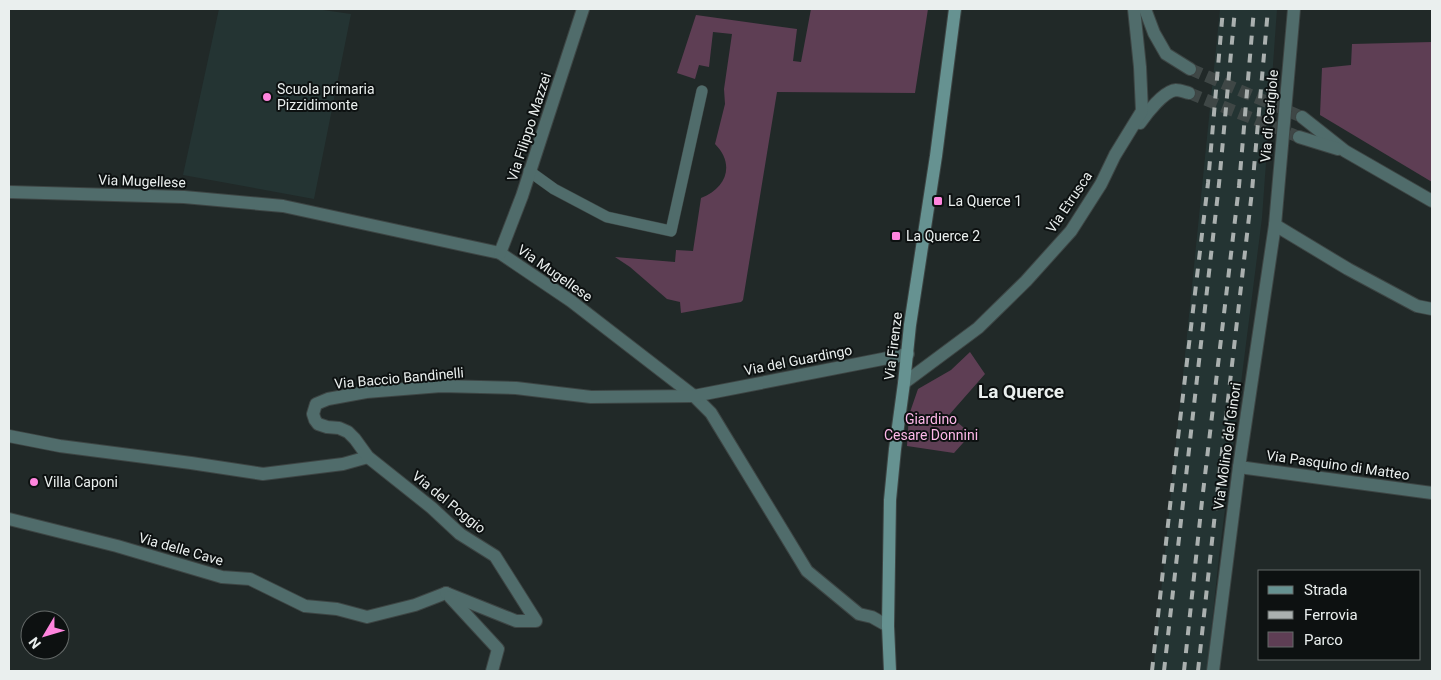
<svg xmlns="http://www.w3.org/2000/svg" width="1441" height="680" font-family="Roboto,sans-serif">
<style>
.built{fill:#243433}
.green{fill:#5e3e54}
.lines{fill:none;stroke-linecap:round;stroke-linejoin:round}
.minor-tunnel{stroke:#3f4746;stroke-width:12;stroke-dasharray:12 6;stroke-linecap:butt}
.service-casing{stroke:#3d4544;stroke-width:12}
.minor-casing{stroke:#3d4544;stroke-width:14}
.secondary-casing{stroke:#3d4544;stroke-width:14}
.service{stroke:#506c6b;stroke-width:11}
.minor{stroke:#506c6b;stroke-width:12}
.secondary{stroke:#669291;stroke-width:12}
.rail{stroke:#aab0af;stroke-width:4;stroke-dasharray:9 9;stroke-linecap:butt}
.poi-dot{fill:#ff85de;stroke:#0d1111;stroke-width:2}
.labels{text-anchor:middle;stroke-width:4;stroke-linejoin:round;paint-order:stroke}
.poi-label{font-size:14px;fill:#eaefee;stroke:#0d1111;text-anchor:start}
.street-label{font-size:14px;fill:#eaefee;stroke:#0d1111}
.park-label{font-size:14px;fill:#feb8e9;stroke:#0d1111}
.district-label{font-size:19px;font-weight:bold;fill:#eaefee;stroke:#0d1111}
</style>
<rect width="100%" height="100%" fill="#212928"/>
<!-- built -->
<g class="built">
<polygon points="219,9 316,9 351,14 314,199 183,175"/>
<polygon points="1220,9 1277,9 1262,218 1219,556 1207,671 1153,671"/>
</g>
<!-- green -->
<g class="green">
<path d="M811 9H928L915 93 777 92 743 300 741 302 681 313 680 302 667 299 630 267 615 257 675 262 676 250 693 251 701 198C727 188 735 164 715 144L725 104 724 89 732 34 713 32 709 67 699 65 695 79 677 73 696 15 797 29 793 61 801 62Z"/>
<polygon points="1432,42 1432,182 1320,115 1322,68 1351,65 1352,44"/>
<polygon points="970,352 985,374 949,415 971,434 954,453 907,446 909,415 918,389 951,370"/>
</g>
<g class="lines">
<!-- minor-tunnel -->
<g class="minor-tunnel">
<polyline points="1190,69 1302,117"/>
<polyline points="1189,93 1299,137"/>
</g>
<defs>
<polyline id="service" points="529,171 554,189 607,217 671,231 702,91"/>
<g id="minor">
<polyline points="1145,9 1154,33 1166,54 1190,69"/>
<polyline points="1302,117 1345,151 1432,201"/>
<path d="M1140 123C1147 113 1164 91 1176 90 1180 90 1185 92 1189 93"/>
<polyline points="1299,137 1338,149"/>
<polyline points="9,192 184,197 283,206 500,253 571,301 694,396 711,413 807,571 859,614 872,617 888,626"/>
<polyline points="1275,225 1348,269 1417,306 1432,309"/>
<polyline points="500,253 522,196 583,9"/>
<polyline points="904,383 978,328 1026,281 1071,231 1101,184 1115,155 1142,111 1140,67 1134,9"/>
<polyline points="9,436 60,446 191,463 263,474 343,464 368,457"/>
<polyline points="1239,467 1432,493"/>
<polyline points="9,519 117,546 222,577 250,579 305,606 337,609 367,617 415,605 446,593"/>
<polyline points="446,593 516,621 536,621 495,556 460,534 432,508 368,457 355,439 348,432 339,428 327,427 318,424 315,420 313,414 316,404 328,399 366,392 441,386 516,388 591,397 694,396 908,354"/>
<polyline points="450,597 498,649 492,671"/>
<polyline points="1213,671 1239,467 1275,225 1294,9"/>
</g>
<polyline id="secondary" points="890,671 888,626 890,500 895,449 904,383 910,325 936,156 955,9"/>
</defs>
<!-- service casing -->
<use href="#service" class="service-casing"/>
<!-- minor casing -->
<use href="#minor" class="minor-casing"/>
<!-- secondary casing -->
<use href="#secondary" class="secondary-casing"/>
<!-- service -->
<use href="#service" class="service"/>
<!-- minor -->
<use href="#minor" class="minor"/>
<!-- secondary -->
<use href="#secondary" class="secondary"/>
<!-- rail -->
<g class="rail">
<polyline points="1152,671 1171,497 1208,183 1223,9"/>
<polyline points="1164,671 1219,184 1235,9"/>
<polyline points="1184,671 1202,501 1239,186 1254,9"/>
<polyline points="1198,671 1216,504 1252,191 1268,9"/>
</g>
</g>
<!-- markers -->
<g class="poi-dot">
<circle cx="267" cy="97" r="5"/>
<rect x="933" y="196" width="10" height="10" rx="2.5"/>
<rect x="891" y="231" width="10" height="10" rx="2.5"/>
<circle cx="34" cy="482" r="5"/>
</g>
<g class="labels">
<!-- poi labels -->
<g class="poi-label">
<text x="277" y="94">Scuola primaria<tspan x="277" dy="16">Pizzidimonte</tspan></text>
<text x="948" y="206">La Querce 1</text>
<text x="906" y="241">La Querce 2</text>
<text x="44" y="487">Villa Caponi</text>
</g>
<!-- street labels -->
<g class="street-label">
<text transform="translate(1269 116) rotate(-85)" y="5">Via di Cerigiole</text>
<text transform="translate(529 127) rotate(-72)" y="5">Via Filippo Mazzei</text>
<text transform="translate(142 181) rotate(2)" y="5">Via Mugellese</text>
<text transform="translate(1069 202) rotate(-56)" y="5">Via Etrusca</text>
<text transform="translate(555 273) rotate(35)" y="5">Via Mugellese</text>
<text transform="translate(893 346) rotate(-83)" y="5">Via Firenze</text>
<text transform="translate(798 360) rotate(-11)" y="5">Via del Guardingo</text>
<text transform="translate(399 378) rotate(-5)" y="5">Via Baccio Bandinelli</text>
<text transform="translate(1227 446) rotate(-82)" y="5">Via Molino del Ginori</text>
<text transform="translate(1338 465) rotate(8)" y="5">Via Pasquino di Matteo</text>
<text transform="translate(449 502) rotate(39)" y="5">Via del Poggio</text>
<text transform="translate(181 549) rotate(16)" y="5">Via delle Cave</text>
</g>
<!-- park labels -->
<g class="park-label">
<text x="931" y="424">Giardino<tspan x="931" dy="16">Cesare Donnini</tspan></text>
</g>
<!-- district labels -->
<g class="district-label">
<text x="1021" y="398">La Querce</text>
</g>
</g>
<!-- border -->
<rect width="1441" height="680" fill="none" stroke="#eaefee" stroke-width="20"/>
<!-- legend -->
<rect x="1258" y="570" width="162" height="90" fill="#0d1111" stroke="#656a69"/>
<rect x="1268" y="586" width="25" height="8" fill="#669291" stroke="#656a69"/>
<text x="1304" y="595" font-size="15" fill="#eaefee">Strada</text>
<rect x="1268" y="611" width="25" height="8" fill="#aab0af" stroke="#656a69"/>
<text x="1304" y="620" font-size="15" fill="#eaefee">Ferrovia</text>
<rect x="1268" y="632" width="25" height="15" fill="#5e3e54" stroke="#656a69"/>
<text x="1304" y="645" font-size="15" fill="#eaefee">Parco</text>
<!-- north arrow -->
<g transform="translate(45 635) rotate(232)"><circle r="24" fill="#0d1111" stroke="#656a69"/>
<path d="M0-4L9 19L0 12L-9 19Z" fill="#ff85de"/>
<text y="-8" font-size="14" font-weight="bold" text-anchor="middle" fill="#eaefee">N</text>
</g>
</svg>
